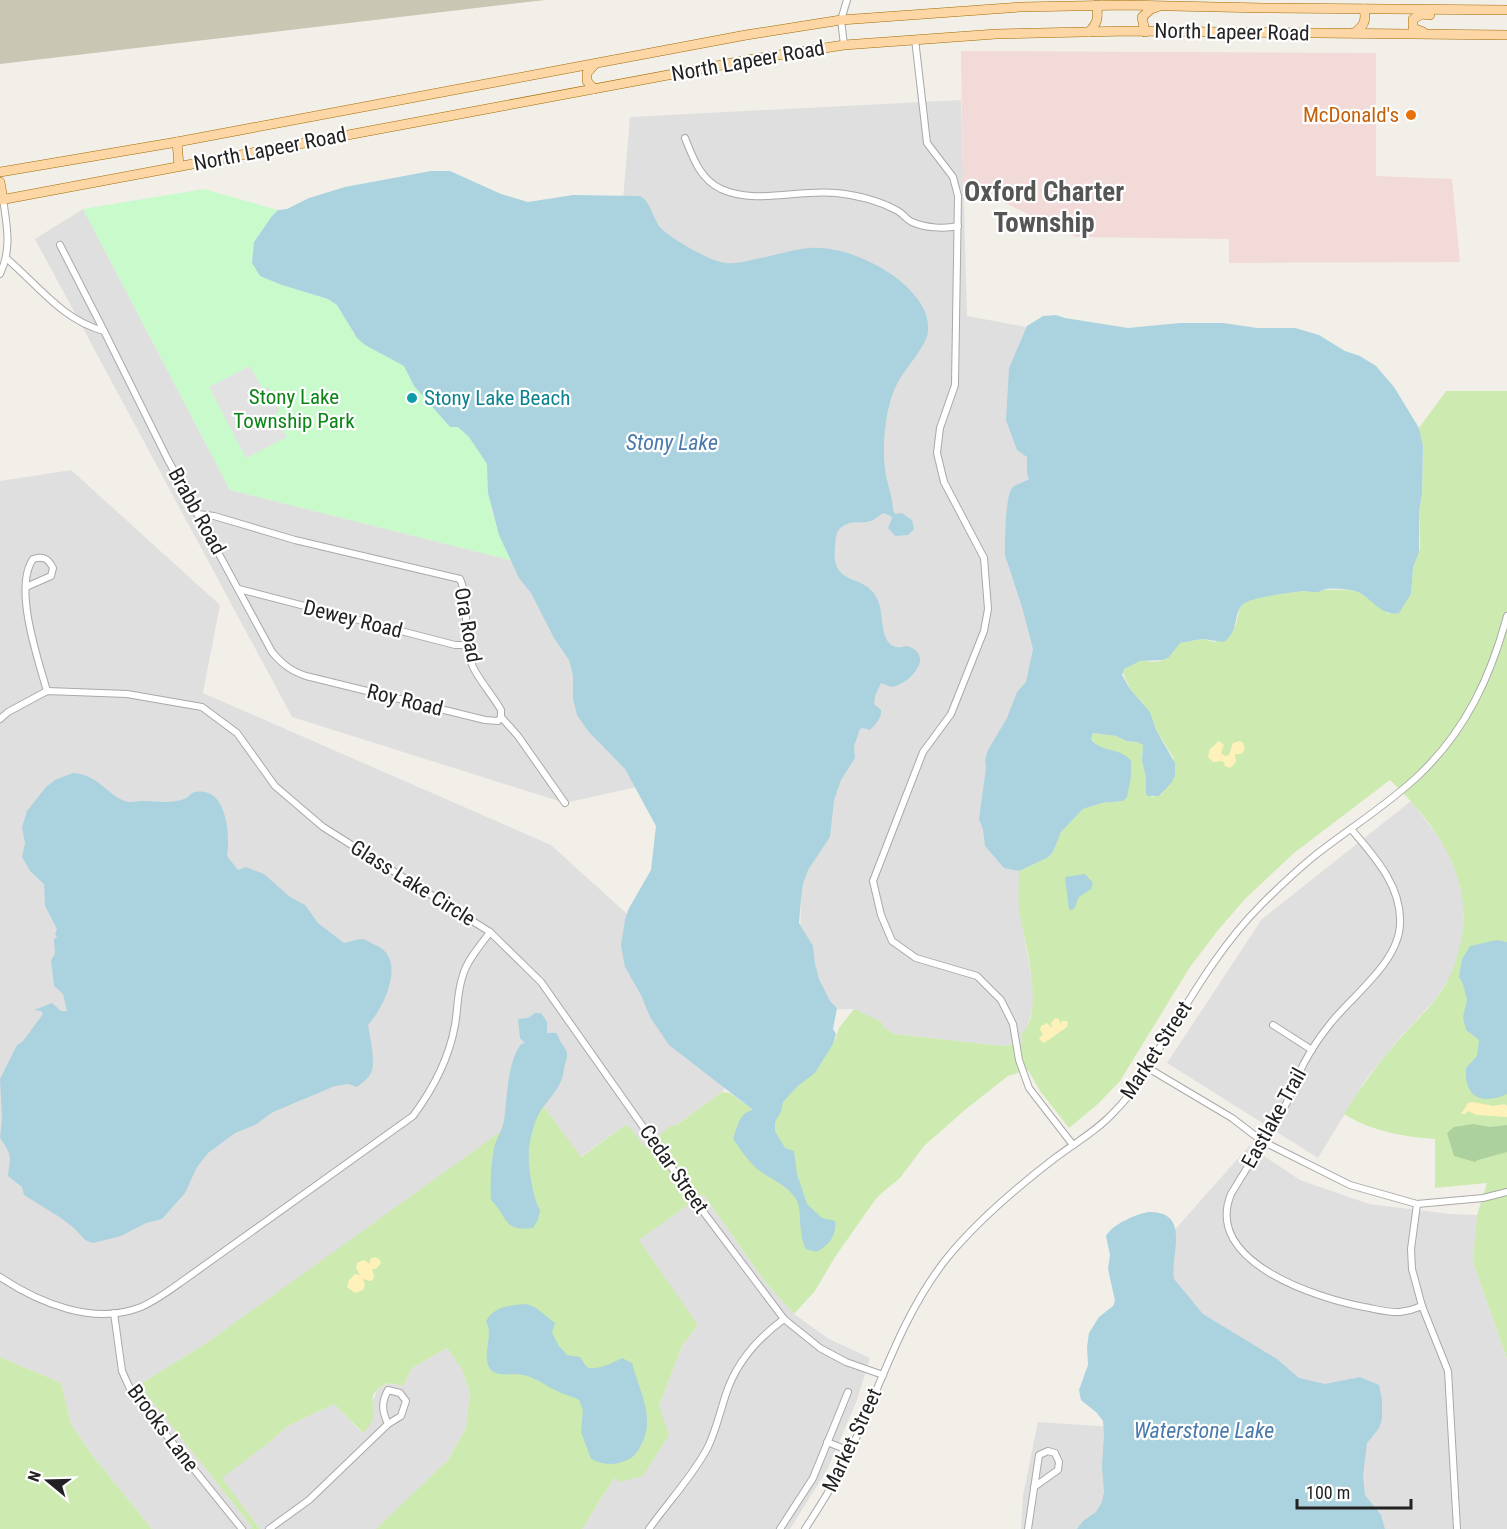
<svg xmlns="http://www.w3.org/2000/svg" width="1507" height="1529" font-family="'Roboto Condensed',sans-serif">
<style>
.residential{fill:#e0dfdf}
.commercial{fill:#f2dad9}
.construction{fill:#c7c7b4}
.grass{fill:#cdebb0}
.forest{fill:#add19e}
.sand{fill:#fff1ba}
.park{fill:#c8facc}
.parking{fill:#e2e2e2}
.water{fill:#aad3df}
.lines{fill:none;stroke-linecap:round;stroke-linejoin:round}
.minor-casing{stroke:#a9a9a9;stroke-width:8}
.primary-casing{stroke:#a06b00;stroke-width:10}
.minor{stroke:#fff;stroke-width:6}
.primary{stroke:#fcd6a4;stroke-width:9}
.food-dot{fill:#e8710a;stroke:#fff;stroke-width:2}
.culture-dot{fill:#0f9aa8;stroke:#fff;stroke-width:2}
.labels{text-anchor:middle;stroke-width:4.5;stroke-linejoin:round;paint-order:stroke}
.street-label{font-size:21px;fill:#222;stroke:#fff}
.food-label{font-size:21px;fill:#c56008;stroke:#fff;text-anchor:end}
.park-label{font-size:21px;fill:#0c8416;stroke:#fff}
.culture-label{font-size:21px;fill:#0d838f;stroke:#fff;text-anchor:start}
.water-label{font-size:22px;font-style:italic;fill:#4a7aab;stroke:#fff}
.district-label{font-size:27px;font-weight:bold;fill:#555;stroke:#fff}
</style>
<rect width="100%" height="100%" fill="#f2efe9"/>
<!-- residential -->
<g class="residential">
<polygon points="961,100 967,316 1070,335 1077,699 1006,818 1019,871 1019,906 1035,999 1023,1043 1003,1046 894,1034 854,1009 798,1010 807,682 621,224 630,117"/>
<polygon points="83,209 230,490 510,560 543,571 655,783 565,803 292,717 35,239"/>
<polygon points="71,470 220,605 203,693 551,845 765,1039 722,1092 644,1148 627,1124 580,1157 544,1107 211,1340 139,1385 252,1527 250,1529 152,1529 92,1455 71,1424 61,1383 0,1357 0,481"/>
<polygon points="1411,801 1443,843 1457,873 1464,906 1462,940 1453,972 1435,1000 1403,1034 1366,1079 1318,1158 1167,1063 1262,919"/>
<polygon points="1249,1146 1300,1180 1369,1204 1450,1214 1477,1215 1473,1262 1507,1359 1507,1529 1021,1529 1023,1495 1038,1422 1159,1430 1154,1253"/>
<polygon points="703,1194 766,1283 794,1314 829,1339 870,1358 857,1400 828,1468 790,1529 582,1529 659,1406 682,1346 698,1325 638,1240"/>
<polygon points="447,1348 462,1368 470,1393 466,1428 448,1460 377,1529 260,1529 221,1478 271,1441 286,1427 334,1404 362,1433 373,1416 372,1403 377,1390 388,1383 403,1386 412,1368"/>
</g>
<!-- commercial -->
<polygon class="commercial" points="961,51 1376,53 1376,176 1452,179 1460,262 1229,263 1229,239 1076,237 963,183"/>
<!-- construction -->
<polygon class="construction" points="0,0 545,0 0,64"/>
<!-- grass -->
<g class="grass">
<path d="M1446 391H1507V1359L1473 1262 1477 1215 1487 1183 1435 1188V1139C1405 1137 1370 1131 1344 1114 1362 1085 1381 1059 1404 1034 1414 1022 1426 1012 1435 1000 1445 987 1453 972 1457 956 1480 885 1439 827 1390 780L1294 853 1245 899 1219 929 1190 967 1120 1081 1099 1103 1069 1128 1040 1091 1028 1070 1008 1076 966 1109 924 1146 900 1178 883 1192 875 1200 835 1257 815 1291 794 1314 766 1283 703 1194 639 1240 698 1325 682 1346 659 1406 669 1435 643 1476 620 1482 614 1478 582 1529H376L448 1460 466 1428 470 1393 462 1369 447 1348 412 1368 403 1386 388 1383C361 1396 379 1404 372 1421 370 1426 366 1430 363 1433L334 1404 286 1427 271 1441 222 1478 260 1529H250L252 1527 139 1385 211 1340 514 1122 544 1107 581 1157 627 1124 645 1147C655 1140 661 1132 672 1125L675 1126 722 1092 730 1093 754 1111 783 1102 798 1086 817 1070 835 1040 839 1028 854 1009 882 1022 883 1027 894 1034 1003 1046 1023 1043 1021 1035C1047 1011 1023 940 1019 908 1018 896 1019 883 1019 871L1047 858 1053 852 1061 832 1083 809 1102 803 1123 801 1131 777V761L1099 747 1091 739 1093 733 1116 736 1126 741 1137 742 1143 745 1142 761 1146 778V790L1152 797 1162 794 1175 768 1173 757 1156 730 1150 712 1130 689 1122 671C1140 653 1150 666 1163 660 1171 656 1174 648 1180 643L1202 639 1215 642C1221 637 1233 631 1236 624 1238 617 1238 608 1245 603 1258 593 1338 587 1354 591 1367 595 1377 607 1389 614L1411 594 1413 568 1420 549 1419 511 1422 496 1423 459V446L1419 428Z"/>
<polygon points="0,1357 61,1383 71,1424 92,1455 152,1529 0,1529"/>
</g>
<!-- forest -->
<polygon class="forest" points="1473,1124 1490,1127 1507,1125 1507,1152 1478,1160 1475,1162 1454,1156 1447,1133 1454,1127"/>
<!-- sand -->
<g class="sand">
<polygon points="1219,741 1224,745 1221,753 1225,756 1229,755 1233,743 1240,741 1243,743 1245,749 1241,754 1235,754 1236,762 1230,768 1225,766 1223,761 1213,762 1208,757 1210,749"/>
<polygon points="1055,1018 1059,1019 1060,1024 1062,1021 1067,1021 1068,1024 1067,1027 1044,1043 1039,1039 1043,1034 1040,1030 1041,1026 1047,1023 1052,1028 1051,1023"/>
<polygon points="1473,1102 1493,1106 1505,1104 1507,1106 1507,1117 1477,1115 1468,1111 1465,1114 1461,1114 1468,1103"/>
<polygon points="375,1257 379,1259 381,1263 376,1269 372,1269 374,1275 373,1280 370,1281 363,1279 365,1285 363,1290 355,1293 347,1287 349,1280 355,1274 360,1275 356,1268 357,1263 364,1260 370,1264 370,1259"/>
</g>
<!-- park -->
<polygon class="park" points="204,189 278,210 272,216 254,242 252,263 260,276 282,285 328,299 337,305 347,318 353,333 365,345 404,366 414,386 450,427 458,427 469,437 487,464 492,512 510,560 230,490 83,209"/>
<!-- parking -->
<polygon class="parking" points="250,366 263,390 268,387 280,410 275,414 287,437 246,458 209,387"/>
<!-- water -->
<g class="water">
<path d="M431 171H450L501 194 528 202 573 195 640 196C651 202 652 216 659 226 668 237 702 256 717 261 733 267 749 260 766 257 780 254 795 249 810 248 842 246 882 264 905 285 918 298 930 312 928 332 927 345 905 369 898 382 885 405 881 449 886 475 888 487 893 498 893 510L895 514 902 513 912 520 914 529 908 535 895 536 888 528 892 518 891 516 883 513C879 516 875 519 871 521 862 524 852 520 843 526 835 531 836 538 835 546 830 591 868 570 879 603 884 618 879 655 907 646 936 655 910 685 891 687L881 683 875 696 874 704 881 710C882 718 875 725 870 730L863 728 860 729 854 746 855 758 841 780 834 800 830 837 808 870 803 884 801 899 799 923 813 946 815 964 819 979 830 1001 837 1008 833 1029 836 1034 833 1044 815 1073 798 1086 783 1102 781 1112 775 1122V1131L785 1148 794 1151 797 1174 807 1204 822 1218 835 1221C837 1235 829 1246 816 1252L806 1249C797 1231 803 1210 796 1199 786 1184 769 1179 756 1168 747 1160 740 1148 733 1139 738 1125 739 1113 753 1110L669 1045 650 1017 641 995 625 967 621 945 625 920 628 910 651 870 656 826 625 769 588 731 577 715 573 699V676L569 660 554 638 531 593 519 578 499 535 488 493 487 464 469 437 458 427H450L414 386 404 366 365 345 357 338 337 305 328 299 282 285 260 276 252 263 254 242 272 216 278 210 287 209 309 198 345 187Z"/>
<path d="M1056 315 1065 318 1128 328 1180 323H1223L1257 328H1295L1319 335 1345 351 1360 356 1376 366 1394 387 1419 428 1423 446 1422 495 1419 511V552L1413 568 1411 594 1399 613C1380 617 1371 596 1355 591 1347 589 1335 588 1327 589 1324 589 1321 591 1318 592 1314 593 1309 591 1304 591 1294 592 1253 597 1245 603 1232 611 1240 631 1224 642L1202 639 1180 643 1169 657 1163 660 1140 661 1124 669 1122 675 1130 689 1150 712 1156 730 1175 763V775L1172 782 1159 796H1148L1146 794V778L1142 761 1143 745 1137 742 1126 741 1116 736 1093 733 1091 739C1101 753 1121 747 1131 761V777L1127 797 1123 801 1102 803 1083 809 1061 832 1053 852 1047 858 1019 871 1004 868 985 846 983 829 979 819 986 768 985 760 988 750 1007 718 1017 692 1026 682 1033 649 1022 607 1005 555C1005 542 1005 497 1012 488 1016 483 1024 483 1029 479L1027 473V457L1017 450 1006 420 1009 368 1027 326 1043 316Z"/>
<path d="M73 773C99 774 110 799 129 802 134 802 139 801 143 801 158 801 169 804 184 799 189 797 190 793 195 792 228 786 230 836 227 856L238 870 246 867 264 874 290 897 305 905 318 923 344 943C350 942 356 939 362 939 367 940 371 943 375 945 408 957 384 1008 368 1025 370 1037 376 1063 371 1073 368 1079 362 1083 357 1087L348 1084 335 1086 273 1112 255 1125 235 1133 208 1153 197 1167 185 1193 162 1219 146 1223 121 1236 93 1243 85 1240 74 1228 61 1218 24 1195 22 1187 8 1176C10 1155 13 1157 0 1138L2 1117 0 1079 17 1045 23 1041 43 1014 41 1011 34 1010 52 1003 61 1011H67L63 994 54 986 51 960 55 954 54 939 57 937 55 934 57 929 45 906 44 884 30 871 22 857 25 843 22 827 27 811 46 787 55 780Z"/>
<polygon points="1085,874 1093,883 1091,889 1079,897 1074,909 1069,910 1065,877"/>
<path d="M1497 940 1507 942V1094C1482 1105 1464 1098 1466 1068L1477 1056 1479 1040 1466 1030 1463 1017 1467 1000 1463 984 1459 977 1462 959 1470 946Z"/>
<path d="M535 1013H541L547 1022V1033C561 1032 555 1033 562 1044 571 1056 566 1057 564 1069 561 1093 544 1100 536 1120 534 1125 531 1136 530 1142 526 1158 532 1196 540 1210L538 1220 533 1228C502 1232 508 1216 491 1200 490 1184 491 1164 494 1148 496 1139 502 1131 504 1121 507 1099 507 1063 521 1044L525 1043 520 1038 518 1019 528 1018Z"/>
<path d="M1148 1212C1192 1211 1170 1254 1174 1279L1203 1314 1277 1359 1299 1378 1325 1384 1360 1377 1379 1385 1382 1400V1419L1379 1428 1367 1443 1363 1476 1365 1495 1381 1515 1385 1529H1077L1083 1521 1096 1512 1102 1502 1104 1492 1102 1466 1104 1434 1103 1421 1097 1413 1081 1400 1079 1390 1088 1365 1087 1347 1089 1333 1099 1317 1113 1306 1115 1301 1108 1269 1110 1255 1106 1236C1113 1224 1134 1215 1148 1212Z"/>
<path d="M527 1304 536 1308 555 1323 552 1333 559 1346 567 1355 580 1357C583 1360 584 1366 589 1368 598 1370 615 1362 622 1358L632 1363C639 1391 657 1419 640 1447 637 1453 633 1458 627 1460 614 1466 604 1465 591 1459L581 1432 583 1410 579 1400C572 1396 564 1395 557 1391 546 1386 535 1377 523 1375 512 1372 495 1379 489 1367 482 1352 494 1337 486 1321 494 1306 511 1305 527 1304Z"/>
</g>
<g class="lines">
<defs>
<g id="minor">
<polyline points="915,39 927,143 953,177 958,196 955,385 940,428 937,453 944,482 984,558 988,609 984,631 951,714 923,752 873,881 881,915 892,941 916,958 977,976 1001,1000 1013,1024 1019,1060 1029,1088 1073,1145"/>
<polyline points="844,45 841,20 847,0"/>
<path d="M685 138C693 158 700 179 721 189 757 205 798 189 836 193 856 195 880 201 898 211 903 214 907 220 912 222 925 228 945 229 958 226"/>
<polyline points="60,245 104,331"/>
<path d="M6 258C38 285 62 320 104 331L167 458 272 652C282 664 291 671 306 676L485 720 498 721 501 717"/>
<path d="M0 274C12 249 7 226 3 199"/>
<path d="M198 514 214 516 295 540 460 579C471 603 461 640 473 667 479 680 493 696 501 710V717L518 736 565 803"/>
<path d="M26 587 51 576 53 568C48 558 43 556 33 559 13 588 38 659 47 691"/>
<polyline points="239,589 455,645 468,645"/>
<path d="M0 719 8 712 47 691 127 694 202 707 237 733 275 786 323 827 490 932C481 945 467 960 463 975 457 992 458 1008 455 1025 449 1059 433 1089 413 1116L184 1280C170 1290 157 1300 141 1307 94 1326 39 1303 0 1277"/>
<path d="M1351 829C1374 856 1402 886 1400 924 1399 962 1352 996 1330 1024 1317 1040 1305 1059 1297 1078 1293 1087 1290 1096 1286 1104 1268 1134 1249 1164 1231 1194 1203 1262 1317 1298 1364 1307 1376 1309 1388 1313 1400 1312 1408 1311 1415 1309 1422 1306"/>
<polyline points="490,932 541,982 696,1202 784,1319 820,1348 846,1362 883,1375"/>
<polyline points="1273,1025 1312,1050"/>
<polyline points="1148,1068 1232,1118 1262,1141 1350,1185 1417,1204 1483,1198 1507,1192"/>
<polyline points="1417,1204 1411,1249 1412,1269 1422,1306 1448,1371 1457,1529"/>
<polyline points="114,1313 122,1371 131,1391 242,1529"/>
<polyline points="827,1442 850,1451"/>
<path d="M269 1529 309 1500 388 1424 401 1416 406 1401 400 1393 388 1390C381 1403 382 1411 388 1424"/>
<path d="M649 1529C668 1502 693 1476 708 1447 716 1430 720 1412 726 1394 736 1363 758 1338 784 1319"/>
<polyline points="780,1529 813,1478 848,1392"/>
<path d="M805 1529C820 1506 835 1483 847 1458 879 1391 900 1317 947 1258 978 1220 1016 1188 1055 1158 1075 1143 1098 1130 1115 1111 1136 1090 1150 1064 1165 1039 1194 992 1222 944 1261 905 1278 888 1295 872 1313 857 1348 829 1388 805 1420 774 1466 730 1491 676 1507 616"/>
<polyline points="1028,1529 1039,1455 1048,1451 1055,1453 1059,1462 1058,1470 1034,1487"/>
</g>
<g id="primary">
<path d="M1089 32C1098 23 1098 18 1097 5"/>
<polyline points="1145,32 1142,17 1151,9 1157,7"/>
<polyline points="1423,32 1413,28 1413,19 1422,14 1430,15"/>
<path d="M1354 33C1363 27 1367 21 1364 9"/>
<polyline points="594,65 587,73 587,81 594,89"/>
<polyline points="177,142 179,166"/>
<polyline points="0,172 177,142 746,35 841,20 1020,7 1125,5 1264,8 1507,10"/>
<polyline points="0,182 3,199"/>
<polyline points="0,200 759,58 844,45 996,34 1129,31 1507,35"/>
</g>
</defs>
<!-- minor casing -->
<use href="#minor" class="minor-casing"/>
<!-- primary casing -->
<use href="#primary" class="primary-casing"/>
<!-- minor -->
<use href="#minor" class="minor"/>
<!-- primary -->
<use href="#primary" class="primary"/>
</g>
<!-- markers -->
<circle class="food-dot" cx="1411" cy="115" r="6"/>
<circle class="culture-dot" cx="412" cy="398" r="6"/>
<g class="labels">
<!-- street labels -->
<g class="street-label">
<text transform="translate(1232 32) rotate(1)" y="7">North Lapeer Road</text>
<text transform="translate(748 61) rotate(-10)" y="7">North Lapeer Road</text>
<text transform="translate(270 149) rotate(-11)" y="7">North Lapeer Road</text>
<text transform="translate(197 511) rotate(61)" y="7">Brabb Road</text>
<text transform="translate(353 619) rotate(14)" y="7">Dewey Road</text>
<text transform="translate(468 625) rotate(80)" y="7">Ora Road</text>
<text transform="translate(405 700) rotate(14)" y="7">Roy Road</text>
<text transform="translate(413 883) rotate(32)" y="7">Glass Lake Circle</text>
<text transform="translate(1156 1050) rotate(-57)" y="7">Market Street</text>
<text transform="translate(1274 1118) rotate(-61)" y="7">Eastlake Trail</text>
<text transform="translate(674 1169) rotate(55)" y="7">Cedar Street</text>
<text transform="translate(163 1428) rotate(53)" y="7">Brooks Lane</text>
<text transform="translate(852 1440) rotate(-65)" y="7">Market Street</text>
</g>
<!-- food labels -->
<g class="food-label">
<text x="1399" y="122">McDonald's</text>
</g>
<!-- park labels -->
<g class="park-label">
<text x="294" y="404">Stony Lake<tspan x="294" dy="24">Township Park</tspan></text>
</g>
<!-- culture labels -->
<g class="culture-label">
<text x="424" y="405">Stony Lake Beach</text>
</g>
<!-- water labels -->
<g class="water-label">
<text x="672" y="450">Stony Lake</text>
<text x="1204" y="1438">Waterstone Lake</text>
</g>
<!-- district labels -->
<g class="district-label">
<text x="1044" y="201">Oxford Charter<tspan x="1044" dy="31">Township</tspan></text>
</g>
</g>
<!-- north arrow -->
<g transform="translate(48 1481) rotate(289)" stroke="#ffffff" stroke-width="4.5" paint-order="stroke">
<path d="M0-4.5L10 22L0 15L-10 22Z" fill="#222222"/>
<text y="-9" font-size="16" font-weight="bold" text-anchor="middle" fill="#222222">N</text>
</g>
<!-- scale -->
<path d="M1297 1499v9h114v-9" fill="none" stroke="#222222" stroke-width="3"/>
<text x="1306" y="1499" font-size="18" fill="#222222" stroke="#ffffff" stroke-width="4.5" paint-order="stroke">100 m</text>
</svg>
